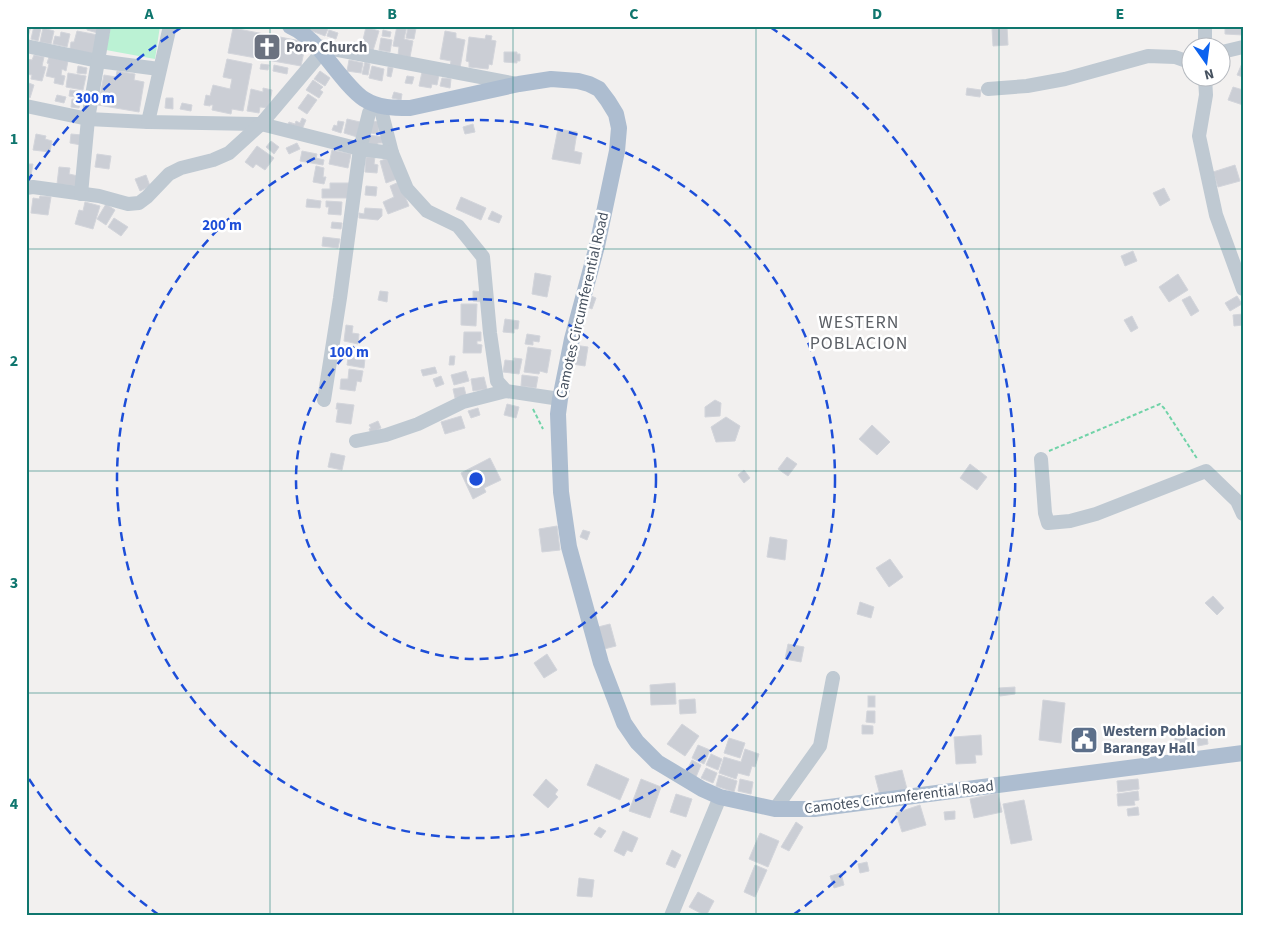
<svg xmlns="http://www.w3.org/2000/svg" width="1269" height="942" font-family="'Source Sans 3',sans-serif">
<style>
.green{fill:#bbf2d4}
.building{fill:#cbced5;stroke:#d3d5db}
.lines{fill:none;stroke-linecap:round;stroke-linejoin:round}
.path{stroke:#71d3a8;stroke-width:2;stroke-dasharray:4 2.5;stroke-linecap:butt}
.minor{stroke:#bfc9d2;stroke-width:14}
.major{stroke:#adbdd0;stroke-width:16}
.grid{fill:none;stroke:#0f766e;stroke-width:1;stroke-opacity:0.55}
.ring{fill:none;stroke:#1d4ed8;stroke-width:2.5;stroke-dasharray:9 6}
.labels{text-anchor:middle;stroke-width:5;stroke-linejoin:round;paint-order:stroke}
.worship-label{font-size:15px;font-weight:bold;fill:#5b616d;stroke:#fff;text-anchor:start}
.street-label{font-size:15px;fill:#46515f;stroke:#fff}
.service-label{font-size:15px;font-weight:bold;fill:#4e5e75;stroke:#fff;text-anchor:start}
.quarter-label{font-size:18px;letter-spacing:1px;fill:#5b5f65;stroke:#fff}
.centre{fill:#1d4ed8;stroke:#fff;stroke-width:2.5}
.ring-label{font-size:15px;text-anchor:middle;font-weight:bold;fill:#1d4ed8;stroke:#fff;stroke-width:5;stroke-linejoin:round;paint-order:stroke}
.neatline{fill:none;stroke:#0f766e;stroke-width:2}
.grid-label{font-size:16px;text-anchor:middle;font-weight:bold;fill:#0f766e}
</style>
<rect width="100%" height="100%" fill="#f2f0ef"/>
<!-- green -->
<polygon class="green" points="111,26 160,26 155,59 106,50"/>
<!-- building -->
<g class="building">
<polygon points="26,26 31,26 28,37 26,37"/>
<polygon points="34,26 41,28 38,41 31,39"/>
<polygon points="87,26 100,26 98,33 87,30"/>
<polygon points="305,26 321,26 328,29 325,36 304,28"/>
<polygon points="397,26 407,26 404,39 413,41 410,57 398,55 399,47 393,46"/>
<polygon points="1225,26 1243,26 1243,35 1225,34"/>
<polygon points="366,27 379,31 372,54 352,49 354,42 362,44"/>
<polygon points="408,27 416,28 414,39 406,38"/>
<polygon points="1007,27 1008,45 993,46 992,28"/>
<polygon points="43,28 54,31 51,44 40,42"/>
<polygon points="233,28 306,42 301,66 228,53"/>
<polygon points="329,30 338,33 336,39 327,36"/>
<polygon points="383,30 391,32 390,37 382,36"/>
<polygon points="77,31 98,35 93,54 70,49 71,42 74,42"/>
<polygon points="445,31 456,33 456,38 465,40 460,68 450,66 451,61 440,59"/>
<polygon points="61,32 70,34 67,47 53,44 55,36 60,37"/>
<polygon points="486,35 492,36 491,40 496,41 492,65 489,64 488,69 469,67 469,62 466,61 469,37 485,39"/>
<polygon points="381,38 392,40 390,52 379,50"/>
<polygon points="504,52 517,52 517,54 520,54 520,61 517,61 517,63 504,62"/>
<polygon points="34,55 44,57 42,66 46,67 42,81 31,79 32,75 26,74 26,59 32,60"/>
<polygon points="49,57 68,61 66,71 62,69 61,75 65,76 63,85 54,83 55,78 46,76 49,64 47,63"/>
<polygon points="227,59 252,64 243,111 232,109 231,114 212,110 213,105 210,105 210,106 204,105 206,95 210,96 213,85 230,89 232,79 223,77"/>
<polygon points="349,60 363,63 361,73 347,71"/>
<polygon points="1243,61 1243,77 1237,75"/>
<polygon points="365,62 370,64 368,75 362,74"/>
<polygon points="261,64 269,65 268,70 260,69"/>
<polygon points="274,65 288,68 287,74 273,71"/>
<polygon points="78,66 87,68 86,74 77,73"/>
<polygon points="372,66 384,69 382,81 369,78"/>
<polygon points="388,67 393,68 391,77 387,76"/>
<polygon points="117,71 135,74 134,80 144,82 139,112 98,105 104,75 116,77"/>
<polygon points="320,71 330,78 325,86 314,79"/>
<polygon points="422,72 439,75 437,85 432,84 431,88 419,86"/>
<polygon points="68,73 86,76 83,90 66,87"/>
<polygon points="407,76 414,77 412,84 405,83"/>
<polygon points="442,78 451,79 450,88 440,86"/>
<polygon points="313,80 323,87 320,90 323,92 319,98 306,90"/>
<polygon points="26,82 34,85 30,98 26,96"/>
<polygon points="1233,87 1243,90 1243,105 1228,100"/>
<polygon points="263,88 272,90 269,108 260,107 259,113 247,111 251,89 263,92"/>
<polygon points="967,88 981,90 980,97 966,95"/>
<polygon points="70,90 84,92 83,98 69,96"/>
<polygon points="394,92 402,94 401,100 392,98"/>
<polygon points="308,94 317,100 307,114 298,108"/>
<polygon points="57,95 66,97 64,103 55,101"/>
<polygon points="166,98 173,98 173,109 165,108"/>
<polygon points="72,99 81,100 79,108 71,107"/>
<polygon points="182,103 192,105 191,111 180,109"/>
<polygon points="302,118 306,120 301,132 287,126 289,122 295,124 296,121 300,123"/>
<polygon points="347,119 360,122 357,137 344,133"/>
<polygon points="338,121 344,122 341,133 332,130 334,125 337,126"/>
<polygon points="372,121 379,122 378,134 370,133"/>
<polygon points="473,124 475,132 465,134 463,127"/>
<polygon points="558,129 577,132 574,151 582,153 580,164 552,159"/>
<polygon points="36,134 46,136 45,139 52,141 50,152 33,150"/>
<polygon points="71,134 82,135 81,145 70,143"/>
<polygon points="369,135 383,137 382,143 378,143 377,146 368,145"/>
<polygon points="271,141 279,147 274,154 266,147"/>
<polygon points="297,143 300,149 289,154 286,148"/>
<polygon points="257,146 274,158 265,170 256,164 253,168 245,162"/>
<polygon points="332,150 351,154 348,168 329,164"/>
<polygon points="302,151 317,154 316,158 324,160 323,165 300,161"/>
<polygon points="97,154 111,156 109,169 95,167"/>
<polygon points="366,157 375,157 374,164 378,165 377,173 365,172"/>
<polygon points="391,157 397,179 386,183 380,161"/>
<polygon points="26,164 33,164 30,181 26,181"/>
<polygon points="1235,165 1240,181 1218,187 1213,172"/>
<polygon points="316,166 324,168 323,177 326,177 324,184 313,182"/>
<polygon points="59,167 70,168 69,174 78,176 76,186 57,184"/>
<polygon points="146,175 150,186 140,191 135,179"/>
<polygon points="399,182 409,206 388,214 383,202 394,197 390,186"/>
<polygon points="330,183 349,183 349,198 322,198 322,189 330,189"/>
<polygon points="366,186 377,187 376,196 365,195"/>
<polygon points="1164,188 1170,200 1160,206 1153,193"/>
<polygon points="40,196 51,197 48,215 31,213 33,198 39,199"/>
<polygon points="461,197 486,208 481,220 456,209"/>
<polygon points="307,199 321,201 320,208 306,207"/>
<polygon points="326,201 342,202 341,215 328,214 329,207 326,207"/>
<polygon points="85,202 100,206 93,229 75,224 79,210 83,211"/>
<polygon points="106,204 115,210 106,225 97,219"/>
<polygon points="365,208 382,209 382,216 378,220 359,218 359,213 364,214"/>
<polygon points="492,211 502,216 499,223 488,219"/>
<polygon points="114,218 128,227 121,236 108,227"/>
<polygon points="332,222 342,223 341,229 331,228"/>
<polygon points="323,237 340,239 338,248 322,246"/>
<polygon points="1133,251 1137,261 1125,266 1121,256"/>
<polygon points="535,273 551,276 547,297 532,294"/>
<polygon points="1178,274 1188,290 1169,302 1159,287"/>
<polygon points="380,291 388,292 387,302 378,300"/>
<polygon points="473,291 483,292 483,302 473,301"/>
<polygon points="589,295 596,298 592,309 585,306"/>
<polygon points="1190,296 1199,311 1191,316 1182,300"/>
<polygon points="1237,296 1242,304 1230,311 1225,303"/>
<polygon points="461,304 477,304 476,326 461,325"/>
<polygon points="1243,314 1243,325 1234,326 1233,315"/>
<polygon points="1132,316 1138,328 1131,332 1124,320"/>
<polygon points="505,319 519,321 518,329 514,329 514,333 503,332"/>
<polygon points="346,325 353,326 352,333 359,334 358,344 344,341"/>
<polygon points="464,332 481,332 481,341 477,341 477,344 482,345 481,353 463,353"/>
<polygon points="527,334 540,336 539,342 533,341 533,345 525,344"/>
<polygon points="574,345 588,347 585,366 572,364"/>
<polygon points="528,347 551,350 547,373 540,371 539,374 524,372"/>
<polygon points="346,353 359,355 359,357 365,358 364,368 347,365 348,358 345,358"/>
<polygon points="450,356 455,356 454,365 449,365"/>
<polygon points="514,358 522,359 519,374 503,372 505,360 514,361"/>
<polygon points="435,367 437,373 423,376 421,370"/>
<polygon points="349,369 363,371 361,382 357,381 355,391 340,389 341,379 348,379"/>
<polygon points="466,371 469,381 454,385 451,375"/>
<polygon points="522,375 538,377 536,388 521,386"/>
<polygon points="441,376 444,384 436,387 433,379"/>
<polygon points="484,377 487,389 473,391 471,379"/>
<polygon points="464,387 466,395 455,398 453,389"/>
<polygon points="715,400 721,403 720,416 705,417 705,407"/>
<polygon points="337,403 354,405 351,424 336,422 338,409 336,409"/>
<polygon points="507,404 519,407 516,418 504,415"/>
<polygon points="478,408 480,415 471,418 468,411"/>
<polygon points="461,416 465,428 445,434 441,422"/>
<polygon points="726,417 740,426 735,441 716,442 711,427"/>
<polygon points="378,421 381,428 371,433 369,429 371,428 369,425"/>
<polygon points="872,425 890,442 877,455 859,439"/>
<polygon points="331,453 345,456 342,470 328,467"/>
<polygon points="787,457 797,464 788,476 778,469"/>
<polygon points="490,458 501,480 484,488 486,492 473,499 461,473"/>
<polygon points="970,464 987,477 977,490 960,478"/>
<polygon points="744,470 750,478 744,483 738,475"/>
<polygon points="557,526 560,550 542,552 539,529"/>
<polygon points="583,530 590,532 587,540 580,537"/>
<polygon points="770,537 787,540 785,560 767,557"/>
<polygon points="890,559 903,577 889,587 876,568"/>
<polygon points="1213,596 1224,608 1217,615 1205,603"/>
<polygon points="860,602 874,607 871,618 857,614"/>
<polygon points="610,624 616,646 604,649 598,627"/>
<polygon points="788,644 804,647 801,662 785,659"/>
<polygon points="547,654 557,670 544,678 534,663"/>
<polygon points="675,683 676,704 651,705 650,685"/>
<polygon points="1015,687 1015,694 1000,696 999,688"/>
<rect x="868" y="696" width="7" height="11"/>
<polygon points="695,699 696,713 680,714 679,700"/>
<polygon points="1043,700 1065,703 1061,743 1039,740"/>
<polygon points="867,711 875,711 875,723 866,722"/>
<polygon points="682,724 699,736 685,756 667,744"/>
<polygon points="862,725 873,726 873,734 862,734"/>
<polygon points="1187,729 1189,745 1176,747 1174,732"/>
<polygon points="1206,729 1208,744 1198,746 1196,731"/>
<polygon points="1077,730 1092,731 1091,750 1077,749"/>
<polygon points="981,735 982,755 975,755 976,763 956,764 954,737"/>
<polygon points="729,738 745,743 740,758 724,753"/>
<polygon points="698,745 710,750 704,764 692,758"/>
<polygon points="745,749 759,754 755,767 752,766 749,776 738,773 736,779 719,773 724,757 741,762"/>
<polygon points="711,754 722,759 718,770 706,765"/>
<polygon points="692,760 701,765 696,777 686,772"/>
<polygon points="596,764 629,779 620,800 587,785"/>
<polygon points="706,768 717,773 713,783 701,778"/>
<polygon points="902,770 907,789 880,795 875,776"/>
<polygon points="719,775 737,781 734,792 716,786"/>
<polygon points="546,779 558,790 555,794 558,797 548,808 533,795"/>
<polygon points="641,779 661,787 650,818 629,811"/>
<polygon points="740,779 753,782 751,794 738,791"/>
<polygon points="1138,779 1139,789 1118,792 1117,781"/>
<polygon points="1138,791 1139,800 1134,801 1135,805 1118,806 1117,794"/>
<polygon points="998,793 1002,812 974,818 970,799"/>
<polygon points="676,794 692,799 686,817 670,812"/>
<polygon points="1024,800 1032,840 1011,844 1003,804"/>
<polygon points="920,805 926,825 902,832 896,813"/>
<polygon points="1138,807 1139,815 1128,816 1127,809"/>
<polygon points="955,811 955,819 945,820 944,812"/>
<polygon points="796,822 803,827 789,851 781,847"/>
<polygon points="599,827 606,831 601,838 594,834"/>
<polygon points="623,831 638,838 632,852 627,850 624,856 614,851"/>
<polygon points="760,833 779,841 768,867 749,859"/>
<polygon points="672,850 681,855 675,868 666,864"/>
<polygon points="867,862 869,871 860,873 858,864"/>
<polygon points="755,865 767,870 755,897 744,892"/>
<polygon points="841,873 844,885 834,888 830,876"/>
<polygon points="579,878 594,880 592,897 577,896"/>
<polygon points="698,892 714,901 706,916 689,907"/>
</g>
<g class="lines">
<!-- path -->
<g class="path">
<polyline points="533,409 543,429"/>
<polyline points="1049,451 1160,404 1164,408 1198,460"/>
</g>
<!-- minor -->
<g class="minor">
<polyline points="26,46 98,61 159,69"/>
<polyline points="317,46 517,84"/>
<polyline points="1205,48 1205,26"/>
<polyline points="1222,52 1243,47"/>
<polyline points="1205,78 1206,95 1199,136 1216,215 1243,289"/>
<polyline points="988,89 1027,86 1065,79 1148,56 1175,57 1192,63"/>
<polyline points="26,106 88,119 148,122 261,124 360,149 369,113 375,104"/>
<polyline points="380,106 392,153"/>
<polyline points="148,122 170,26"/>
<polyline points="26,188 33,187 99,196 128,204 139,203 147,197 169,174 181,168 213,160 229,153 261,124 322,52"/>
<polyline points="81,194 88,119 104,26"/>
<polyline points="324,400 340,298 360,149 392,153 407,189 427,211 458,226 483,257 490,333 497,381 506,391 560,399"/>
<polyline points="356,441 386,435 418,424 463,402 506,391"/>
<polyline points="1041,459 1045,513 1048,523 1070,521 1096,514 1206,471 1237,501 1243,514"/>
<polyline points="775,809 820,746 833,678"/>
<polyline points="671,916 720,797"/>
</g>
<!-- major -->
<path class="major" d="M290 26C302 31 312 41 320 50 332 64 350 90 364 99 378 108 394 108 410 108L519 84 551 79 578 81 589 84 599 89 608 101 616 114 619 128 617 151 597 246 572 339 560 399 558 414 561 492 569 547 601 663 624 723 637 742 657 762 702 789 720 797 775 809H814L1243 753"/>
</g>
<!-- grid -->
<path class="grid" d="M270 26V916M513 26V916M756 26V916M999 26V916M26 249H1243M26 471H1243M26 693H1243"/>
<!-- distance rings -->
<g class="ring">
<circle cx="476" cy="479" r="180"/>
<circle cx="476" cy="479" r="359"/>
<path d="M159 915A539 539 0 0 1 27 776M27 182A539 539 0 0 1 182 27M770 27A539 539 0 0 1 793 915"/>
</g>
<!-- icons -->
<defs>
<symbol id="church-square" viewBox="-11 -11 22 22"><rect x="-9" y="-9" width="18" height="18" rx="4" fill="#6b7280" stroke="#fff"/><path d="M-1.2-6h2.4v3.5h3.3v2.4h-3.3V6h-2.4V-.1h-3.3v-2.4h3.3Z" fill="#fff"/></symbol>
<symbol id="civic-square" viewBox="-11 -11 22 22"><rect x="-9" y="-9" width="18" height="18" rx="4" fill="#5c6f8a" stroke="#fff"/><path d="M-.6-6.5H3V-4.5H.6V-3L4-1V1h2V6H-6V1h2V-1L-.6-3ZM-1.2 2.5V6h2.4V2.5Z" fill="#fff"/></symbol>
</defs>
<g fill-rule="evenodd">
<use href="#church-square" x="251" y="31" width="32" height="32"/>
<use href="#civic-square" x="1068" y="724" width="32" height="32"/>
</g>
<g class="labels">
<!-- worship labels -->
<g class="worship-label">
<text x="286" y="52">Poro Church</text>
</g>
<!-- street labels -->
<g class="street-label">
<text transform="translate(582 305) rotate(-77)" y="5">Camotes Circumferential Road</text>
<text transform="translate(899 797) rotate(-7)" y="5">Camotes Circumferential Road</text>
</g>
<!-- service labels -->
<g class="service-label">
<text x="1103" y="736">Western Poblacion<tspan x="1103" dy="17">Barangay Hall</tspan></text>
</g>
<!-- quarter labels -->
<g class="quarter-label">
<text x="859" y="328">WESTERN<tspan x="859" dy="21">POBLACION</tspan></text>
</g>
</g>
<circle cx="476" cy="479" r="8" class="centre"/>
<g class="ring-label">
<text x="95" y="103">300 m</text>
<text x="222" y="230">200 m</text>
<text x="349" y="357">100 m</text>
</g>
<!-- border -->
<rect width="1269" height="942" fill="none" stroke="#ffffff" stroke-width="55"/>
<!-- north arrow -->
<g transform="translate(1206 62) rotate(166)"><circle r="24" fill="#ffffff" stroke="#b5b9bf"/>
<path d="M0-4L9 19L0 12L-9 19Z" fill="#0c62ef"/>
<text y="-8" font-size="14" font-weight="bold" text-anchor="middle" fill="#46515f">N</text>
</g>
<rect x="28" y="28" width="1214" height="886" class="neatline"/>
<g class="grid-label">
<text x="149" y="19">A</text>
<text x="392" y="19">B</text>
<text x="634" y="19">C</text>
<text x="877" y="19">D</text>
<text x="1120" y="19">E</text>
<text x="14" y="144">1</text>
<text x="14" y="366">2</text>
<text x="14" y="588">3</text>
<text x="14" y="809">4</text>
</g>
</svg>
